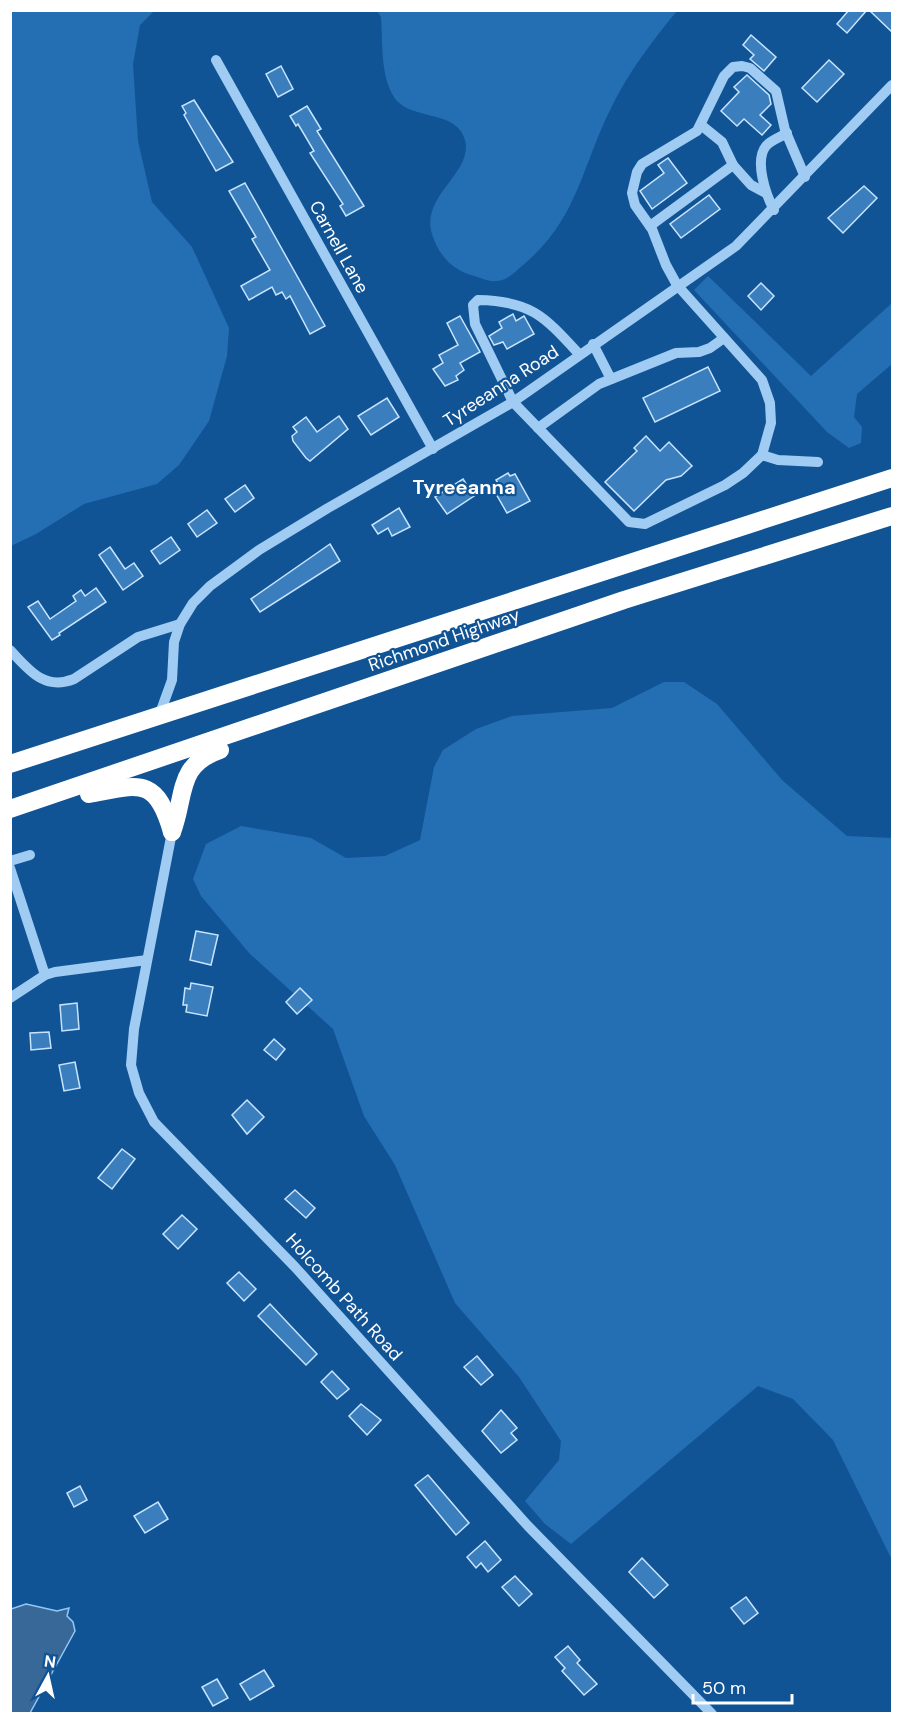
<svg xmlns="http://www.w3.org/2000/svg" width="903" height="1724" font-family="'DM Sans',sans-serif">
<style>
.green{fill:#246eb4}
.water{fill:#376897;stroke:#92c8f6;stroke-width:1.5}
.building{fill:#3a7ebd;stroke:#c8e4fd;stroke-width:1.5}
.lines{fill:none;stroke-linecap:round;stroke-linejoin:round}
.minor{stroke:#a0cbf3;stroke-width:10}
.highway{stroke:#fff;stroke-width:18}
.labels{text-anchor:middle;stroke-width:4.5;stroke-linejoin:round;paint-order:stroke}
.street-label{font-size:18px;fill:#fff;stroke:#115495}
.neighbourhood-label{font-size:20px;font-weight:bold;fill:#fff;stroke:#115495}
</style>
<rect width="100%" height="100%" fill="#115495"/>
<!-- green -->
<g class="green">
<polygon points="11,10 154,11 140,25 133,64 138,141 152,202 192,247 229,328 227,356 209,421 179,465 157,484 84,504 36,534 11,546"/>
<path d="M377 11H677C652 41 628 73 611 108 581 168 578 219 523 265 516 271 507 281 497 281 488 282 479 277 471 275 451 269 438 254 432 234 420 196 474 172 465 140 457 109 409 121 394 97 380 75 383 42 381 17Z"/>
<polygon points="708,276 811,376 892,303 892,364 857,394 854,417 862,427 861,443 849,448 827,432 694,290"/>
<polygon points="664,682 684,682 717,704 782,780 847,836 892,838 892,1560 833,1440 793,1399 758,1386 571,1544 545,1524 525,1501 559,1460 561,1441 519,1377 455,1303 395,1165 364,1116 333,1029 250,954 201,896 193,879 206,844 241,826 311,838 346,858 385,856 420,840 434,767 443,750 476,729 512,716 612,708"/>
</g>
<!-- water -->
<polygon class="water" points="26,1604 57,1611 69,1608 67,1616 73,1622 75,1631 30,1713 11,1713 11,1609"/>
<!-- building -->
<g class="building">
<polygon points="849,10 867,10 847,33 837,24"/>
<polygon points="869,10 892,10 892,32"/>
<polygon points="751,35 776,57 764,71 750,59 754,55 743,45"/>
<polygon points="829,60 844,74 817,102 802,88"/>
<polygon points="281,66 293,89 278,97 266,74"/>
<polygon points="747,75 769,95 771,104 760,115 771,125 762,135 744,119 737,126 721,111 739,92 734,87"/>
<polygon points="194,100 233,162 216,171 184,115 186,113 182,106"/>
<polygon points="307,106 321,129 317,131 364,206 346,216 340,206 343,204 310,153 314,151 298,124 296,126 290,116"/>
<polygon points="668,158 687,183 652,209 640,191 664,173 658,165"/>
<polygon points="245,183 325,326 310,334 290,296 286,299 282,292 276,295 272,287 249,300 241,286 270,270 252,239 256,237 229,191"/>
<polygon points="864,186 877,198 843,233 828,218"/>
<polygon points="709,195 720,209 681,238 670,224"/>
<polygon points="761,283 774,296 761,310 748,296"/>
<polygon points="513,314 516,321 524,316 534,334 507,349 503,342 494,345 489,336 502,328 499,322"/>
<polygon points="460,316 480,352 460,363 464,370 456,376 458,380 445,386 433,369 443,363 439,355 458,345 447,323"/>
<polygon points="708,367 720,391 655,422 643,398"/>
<polygon points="387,398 399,417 371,435 358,416"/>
<polygon points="339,416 348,429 310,461 306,458 293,441 292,436 297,432 293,427 306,417 317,432"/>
<polygon points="646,436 660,451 669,442 692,466 681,476 666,480 634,511 605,482 637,451 634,448"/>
<polygon points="508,473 510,476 515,474 530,501 507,513 492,487 498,483 496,480"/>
<polygon points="463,479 474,496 447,514 435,497"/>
<polygon points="245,485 254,498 235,512 225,499"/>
<polygon points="399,508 410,527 392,536 388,528 378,534 372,525"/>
<polygon points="207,510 217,523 197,537 188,524"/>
<polygon points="171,537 180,550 160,564 151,551"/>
<polygon points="330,544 340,561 260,612 251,599"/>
<polygon points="110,547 125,569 134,563 143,576 123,590 99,555"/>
<polygon points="96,588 106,602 59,633 60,635 52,640 28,607 38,601 50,619 76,601 73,596 81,590 85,596"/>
<polygon points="196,931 218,935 211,965 190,960"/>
<polygon points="191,983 213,987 207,1016 186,1012 187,1005 183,1005 185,988 190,989"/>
<polygon points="300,988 312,1000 297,1014 286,1002"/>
<polygon points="77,1003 79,1029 62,1031 60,1005"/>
<polygon points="49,1032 51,1048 31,1050 30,1033"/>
<polygon points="274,1039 285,1049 276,1060 264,1050"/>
<polygon points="75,1062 80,1088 64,1091 59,1065"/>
<polygon points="247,1100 264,1117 247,1134 232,1115"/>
<polygon points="122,1149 135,1159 112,1189 98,1178"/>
<polygon points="295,1190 315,1208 306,1218 285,1199"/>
<polygon points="182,1215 197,1229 178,1249 163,1234"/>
<polygon points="239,1272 256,1289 244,1301 227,1283"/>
<polygon points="270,1304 317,1354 306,1365 258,1316"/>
<polygon points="477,1356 493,1375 481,1385 464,1367"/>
<polygon points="332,1371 349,1389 337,1399 321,1382"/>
<polygon points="361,1404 381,1420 367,1435 349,1416"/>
<polygon points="501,1410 517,1428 511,1433 517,1440 501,1453 482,1431"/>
<polygon points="428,1475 469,1523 456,1535 415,1485"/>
<polygon points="80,1486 87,1500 74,1507 67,1493"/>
<polygon points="158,1502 168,1519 145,1533 134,1516"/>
<polygon points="485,1541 501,1560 488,1572 481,1563 476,1568 467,1557"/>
<polygon points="642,1558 668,1585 654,1598 629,1572"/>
<polygon points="515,1576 532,1594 519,1606 502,1587"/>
<polygon points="746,1597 758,1613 744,1624 731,1608"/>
<polygon points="568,1646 580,1660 577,1663 597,1684 584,1695 562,1671 565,1668 555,1657"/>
<polygon points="264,1670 274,1686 250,1700 240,1684"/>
<polygon points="217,1679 228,1698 213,1706 202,1687"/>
</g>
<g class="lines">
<!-- minor -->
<g class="minor">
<polyline points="216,60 433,449"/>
<polyline points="701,125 722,142 733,165 751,185 766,193"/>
<path d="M774 210C766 195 754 161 766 146 771 140 781 137 787 133"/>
<polyline points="650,226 733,165"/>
<polyline points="593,344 611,379"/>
<path d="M579 354C544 316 531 301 478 300L473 305 475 324 513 402 629 522 645 524 725 485 743 473 762 455 771 423 770 403 762 380 677 285 666 265 652 229 635 205 632 193 637 172 642 164 697 131 724 76 733 67 742 66 750 68 776 91 785 130 805 177"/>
<polyline points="538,428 599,384 676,353 699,352 710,348 724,338"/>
<polyline points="762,455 778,460 818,462"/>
<path d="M10 650C29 670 44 691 74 679L138 637 180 624"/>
<polyline points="159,716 172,680 174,642 180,624 193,603 210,586 259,550 328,508 513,402 736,246 892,85"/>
<polyline points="172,832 134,1029 131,1065 139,1093 154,1122 295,1267 528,1526 712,1714"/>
<polyline points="10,861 30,855"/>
<polyline points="10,868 45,975"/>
<polyline points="10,998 45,975 55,972 147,960"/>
</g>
<!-- highway -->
<g class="highway">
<polyline points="10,764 892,478"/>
<path d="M89 794C138 785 156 775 172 832"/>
<polyline points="10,809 624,600 892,516"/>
<path d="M172 832C186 795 176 765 220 750"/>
</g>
</g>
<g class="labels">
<!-- street labels -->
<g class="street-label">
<text transform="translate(339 247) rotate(61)" y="6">Carnell Lane</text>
<text transform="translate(501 386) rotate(-33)" y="6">Tyreeanna Road</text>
<text transform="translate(444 640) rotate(-19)" y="6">Richmond Highway</text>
<text transform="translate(344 1297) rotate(48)" y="6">Holcomb Path Road</text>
</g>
<!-- neighbourhood labels -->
<g class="neighbourhood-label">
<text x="464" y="494">Tyreeanna</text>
</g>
</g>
<!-- border -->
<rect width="903" height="1724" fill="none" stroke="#ffffff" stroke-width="24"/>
<!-- north arrow -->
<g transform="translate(48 1676) rotate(8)" stroke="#115495" stroke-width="4.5" paint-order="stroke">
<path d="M0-4.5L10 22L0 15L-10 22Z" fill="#ffffff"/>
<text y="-9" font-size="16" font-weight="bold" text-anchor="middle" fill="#ffffff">N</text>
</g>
<!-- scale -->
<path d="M693 1694v9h99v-9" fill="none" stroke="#ffffff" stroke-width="3"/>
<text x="702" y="1694" font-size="18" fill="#ffffff" stroke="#115495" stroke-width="4.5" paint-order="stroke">50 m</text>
</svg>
